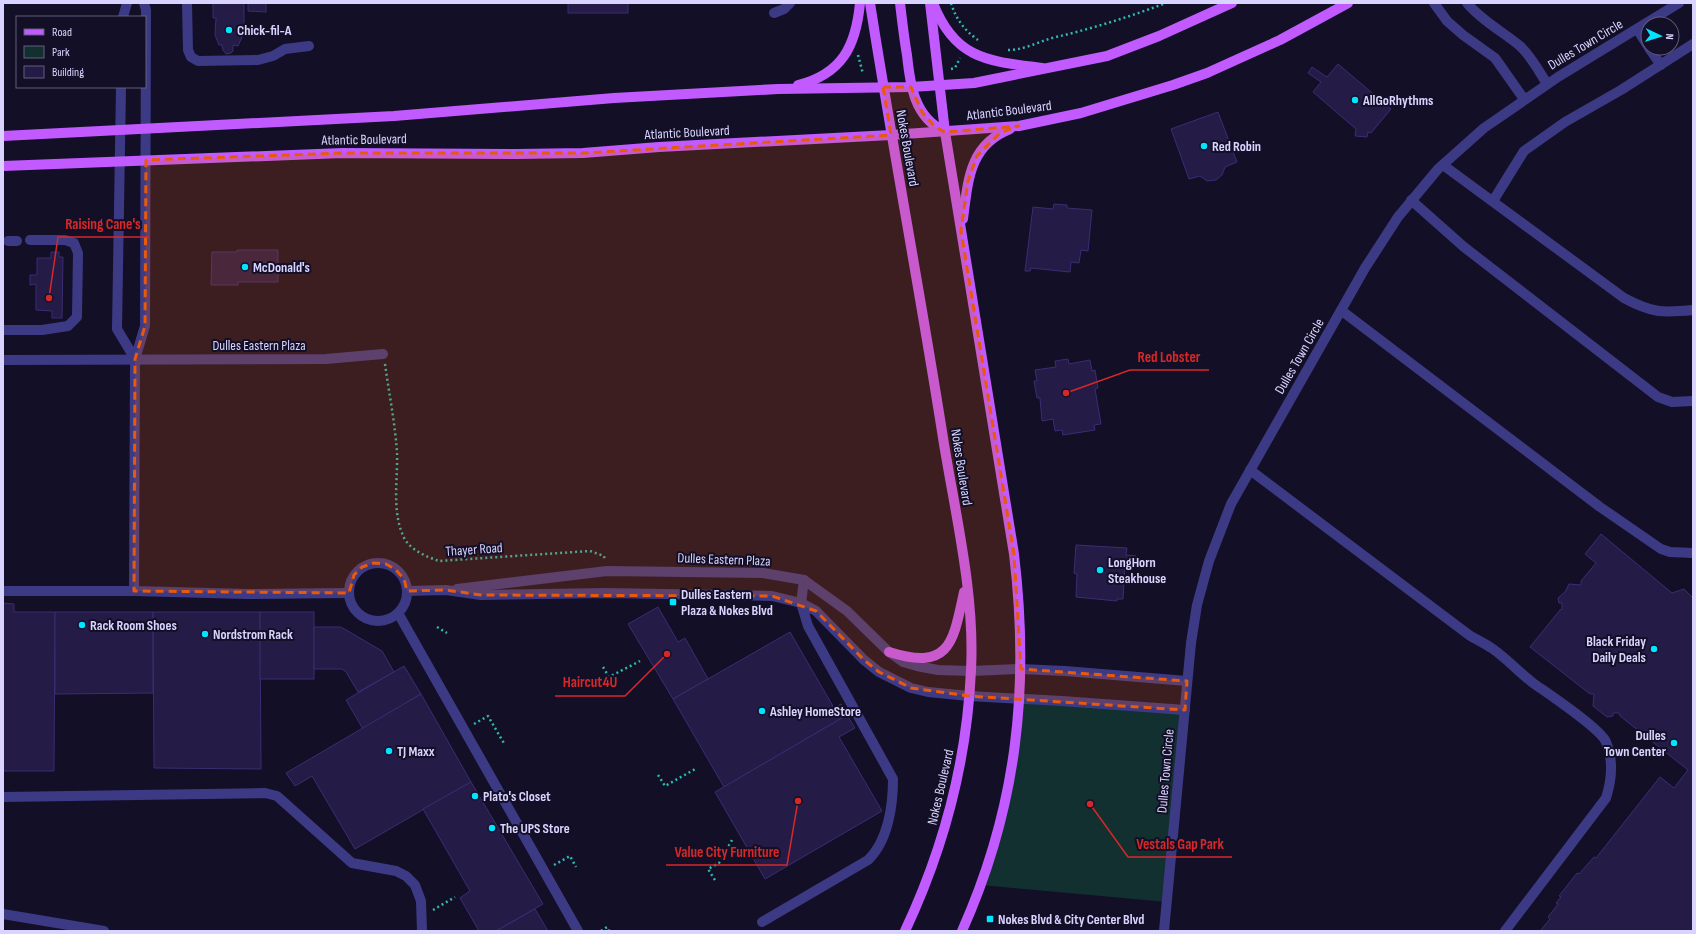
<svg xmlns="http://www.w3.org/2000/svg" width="1696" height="934" font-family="'Sofia Sans Condensed',sans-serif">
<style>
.green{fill:#12302f}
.building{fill:#241b47;stroke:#3b2d73}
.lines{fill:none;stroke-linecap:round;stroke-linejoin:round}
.path{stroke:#2fb8b0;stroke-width:2.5;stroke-dasharray:2 3;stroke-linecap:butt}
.minor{stroke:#3d3a85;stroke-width:10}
.major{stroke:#c25bff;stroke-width:10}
.marked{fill:#e8590c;fill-opacity:0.2;stroke:#e8590c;stroke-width:3;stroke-dasharray:8 5;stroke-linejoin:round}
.poi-dot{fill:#00e5ff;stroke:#130f26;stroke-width:1.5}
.labels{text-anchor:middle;stroke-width:4;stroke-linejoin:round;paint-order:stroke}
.poi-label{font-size:14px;font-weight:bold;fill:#d9d4ff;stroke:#130f26;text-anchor:start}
.street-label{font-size:14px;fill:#d9d4ff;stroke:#130f26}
.leader{fill:none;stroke:#d62828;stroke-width:1.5}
.callout-dot{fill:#d62828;stroke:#130f26;stroke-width:1.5}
.callout-label{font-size:15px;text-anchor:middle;font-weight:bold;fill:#d62828;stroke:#130f26;stroke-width:4;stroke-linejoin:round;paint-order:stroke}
</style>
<rect width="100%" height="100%" fill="#130f26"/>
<!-- green -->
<polygon class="green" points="1020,699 1185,710 1167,902 981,885 992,853"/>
<!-- building -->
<g class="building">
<polygon points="213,3 244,3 244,25 241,25 242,37 238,46 233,45 233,51 231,53 226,54 223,50 222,45 219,45 215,35 216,18 213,18"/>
<polygon points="248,3 266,3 266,12 248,11"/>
<rect x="568" y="3" width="60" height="10"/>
<polygon points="1338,64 1391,109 1371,133 1368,132 1367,137 1355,136 1356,129 1313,92 1321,82 1308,73 1312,67 1327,77"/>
<polygon points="1218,112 1237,162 1225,167 1222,175 1216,180 1207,181 1200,176 1189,179 1171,129"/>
<polygon points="1054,204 1067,205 1067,208 1092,210 1088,251 1081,250 1079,263 1071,262 1070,272 1031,268 1030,271 1025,271 1033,207 1053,209"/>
<polygon points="237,250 278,250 278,282 238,282 238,285 211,285 212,252 237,252"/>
<polygon points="51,252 59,252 59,257 63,257 62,318 52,318 52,311 36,310 36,284 30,285 30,275 37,275 37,258 51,258"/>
<polygon points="1068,359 1069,364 1090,360 1092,371 1095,370 1098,388 1095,389 1101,424 1094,425 1095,430 1063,435 1062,430 1055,431 1053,419 1042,421 1040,398 1037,398 1034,381 1037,381 1035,370 1056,367 1055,361"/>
<polygon points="1601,534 1672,593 1684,589 1693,598 1693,931 1540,931 1550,919 1548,917 1558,904 1556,903 1561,897 1559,896 1577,873 1579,874 1594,857 1596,858 1660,777 1674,788 1688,770 1620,716 1619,713 1613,713 1613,716 1607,717 1593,706 1594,694 1590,694 1530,647 1560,610 1562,609 1562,603 1559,603 1558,598 1565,592 1569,584 1581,585 1581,581 1596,563 1585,554"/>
<polygon points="1076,545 1127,548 1126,555 1136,556 1136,566 1125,565 1123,599 1117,599 1117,601 1076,597 1077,574 1074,573"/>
<polygon points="3,603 14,604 14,612 55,612 54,771 3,771"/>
<polygon points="658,607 678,642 685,638 708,679 673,699 628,624"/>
<polygon points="55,612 153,612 153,693 55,694"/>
<polygon points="153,612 260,612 261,769 154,768"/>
<rect x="260" y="612" width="54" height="67"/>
<polygon points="314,627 341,627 382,651 394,672 358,692 346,672 342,669 314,669"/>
<polygon points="790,632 834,708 841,704 847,715 724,787 673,699"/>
<polygon points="404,666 421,694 363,729 346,700"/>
<polygon points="421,694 471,782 355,849 312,776 295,786 286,773"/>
<polygon points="847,715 855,728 839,737 882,811 765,879 715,792"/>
<polygon points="471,782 543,904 496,931 479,931 460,898 470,891 423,809"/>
<polygon points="535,909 548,931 496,931"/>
</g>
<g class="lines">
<!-- path -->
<g class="path">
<path d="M951 3C956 19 964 30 978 40"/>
<path d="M1008 50C1024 50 1038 42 1052 38 1091 29 1129 17 1166 3"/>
<polyline points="858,55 863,74"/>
<polyline points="951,69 955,68 960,58"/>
<path d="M385 364C389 393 395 423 397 452 398 478 392 508 402 533 407 549 425 556 439 561L590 551 604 556 605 560"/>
<polyline points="437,627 447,633"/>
<polyline points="603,667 609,677 640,661"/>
<polyline points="474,724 488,716 505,745"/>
<polyline points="658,775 665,786 697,768"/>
<polyline points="554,865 570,856 576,867"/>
<polyline points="715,880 708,869 719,863 732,840"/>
<polyline points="433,910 455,897"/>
<polyline points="601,931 607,927 609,931"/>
</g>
<!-- minor -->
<g class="minor">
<polyline points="144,3 146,10 145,326 135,359 134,591 247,594 349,593"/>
<polyline points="187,3 188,50 191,57 198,61 258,60 273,56 285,49 309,46"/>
<polyline points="1434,3 1447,21 1463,35 1495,58 1524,99"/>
<path d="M1467 3C1482 21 1502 31 1520 46 1531 56 1539 71 1547 84"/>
<polyline points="774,13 784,9 790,3"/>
<polyline points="123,17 127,3"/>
<polyline points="1637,29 1648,46"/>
<polyline points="1649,48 1661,65"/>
<polyline points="121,87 117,329 135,359"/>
<path d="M1443 165 1624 298C1652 313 1662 313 1693 310"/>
<polyline points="1411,200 1464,247 1658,397 1672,402 1693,401"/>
<polyline points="1493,201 1524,151 1565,122 1621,90 1693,44"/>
<polyline points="8,241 17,241"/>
<polyline points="1342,311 1600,507 1661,549 1670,552 1693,553"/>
<polyline points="3,330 42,330 68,326 77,317 78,253 74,243 65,240 30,240"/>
<polyline points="3,360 326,359 383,354"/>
<path d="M1250 470 1469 635C1477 640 1486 644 1493 649 1507 659 1519 672 1533 683 1547 693 1600 728 1606 742 1614 761 1612 779 1606 798L1505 931"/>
<circle cx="378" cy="592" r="29"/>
<polyline points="457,589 607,571 763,573 804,580 847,611 889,652 903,662 917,666 938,670 971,671 1021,669 1065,671 1187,681"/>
<polyline points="3,591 134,591"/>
<polyline points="407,591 446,590 481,595 606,593 772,596 801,603 816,611 864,660 879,672 911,688 928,692 969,696 1062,701 1185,710"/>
<polyline points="398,613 578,931"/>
<polyline points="3,797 265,793 277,796 352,863 396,871 406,876 415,885 421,901 422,931"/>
<polyline points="3,914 104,931"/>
<path d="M762 922 868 860C888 841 893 806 893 779L808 626 801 603 804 580"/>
<polyline points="1164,931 1191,643 1197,605 1209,561 1231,504 1365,268 1398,217 1438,169 1484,128 1558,77 1679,3"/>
</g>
<!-- major -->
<g class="major">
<path d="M870 3C893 150 921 297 944 444 956 517 975 596 971 670 967 762 944 848 905 931"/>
<path d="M900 3C902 20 904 38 907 55 910 84 914 117 944 131"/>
<path d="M930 3 945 132 1014 554C1030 688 1017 808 962 931"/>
<path d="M933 3C955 60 989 61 1042 68"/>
<path d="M798 85C842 74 856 46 860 3"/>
<polyline points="3,136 394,116 614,98 778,89 911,87 974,83 1107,56 1159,36 1232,3"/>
<polyline points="3,166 343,153 517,154 583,153 659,147 891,135 1019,126 1081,113 1173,85 1207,73 1280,40 1348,3"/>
<path d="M963 219C968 181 969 145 1010 129"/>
<path d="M889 652C950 671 953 643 964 592"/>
</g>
</g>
<!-- marked area -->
<path class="marked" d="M883 87H911L922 112 935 127 945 132 1019 126 1000 133 977 156 968 181 961 231 1014 554 1021 669 1187 681 1185 710 969 696 911 688 879 672 864 660 816 611 772 596 481 595 446 590 407 591 404 579 396 570 386 564 374 563 362 567 354 575 349 593 134 591 135 359 145 326 146 160 343 153H583L891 135Z"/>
<!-- markers -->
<g class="poi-dot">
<circle cx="229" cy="30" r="4"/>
<circle cx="1355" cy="100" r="4"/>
<circle cx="1204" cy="146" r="4"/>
<circle cx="245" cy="267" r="4"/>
<circle cx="1100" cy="570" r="4"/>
<rect x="669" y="598" width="8" height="8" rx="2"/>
<circle cx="82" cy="625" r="4"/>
<circle cx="205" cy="634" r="4"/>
<circle cx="1654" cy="649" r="4"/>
<circle cx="762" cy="711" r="4"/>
<circle cx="1674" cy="743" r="4"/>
<circle cx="389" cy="751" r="4"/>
<circle cx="475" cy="796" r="4"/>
<circle cx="492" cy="828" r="4"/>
<rect x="986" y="915" width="8" height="8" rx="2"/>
</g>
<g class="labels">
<!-- poi labels -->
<g class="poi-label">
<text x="237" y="35">Chick-fil-A</text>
<text x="1363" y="105">AllGoRhythms</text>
<text x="1212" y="151">Red Robin</text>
<text x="253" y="272">McDonald's</text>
<text x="1108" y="567">LongHorn<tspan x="1108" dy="16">Steakhouse</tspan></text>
<text x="681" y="599">Dulles Eastern<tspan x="681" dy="16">Plaza &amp; Nokes Blvd</tspan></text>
<text x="90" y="630">Rack Room Shoes</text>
<text x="213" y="639">Nordstrom Rack</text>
<text x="1646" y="646" text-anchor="end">Black Friday<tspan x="1646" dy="16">Daily Deals</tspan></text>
<text x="770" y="716">Ashley HomeStore</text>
<text x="1666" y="740" text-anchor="end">Dulles<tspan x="1666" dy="16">Town Center</tspan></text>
<text x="397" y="756">TJ Maxx</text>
<text x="483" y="801">Plato's Closet</text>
<text x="500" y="833">The UPS Store</text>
<text x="998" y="924">Nokes Blvd &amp; City Center Blvd</text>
</g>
<!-- street labels -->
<g class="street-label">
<text transform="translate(1585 44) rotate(-31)" y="5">Dulles Town Circle</text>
<text transform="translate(1009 110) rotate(-7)" y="5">Atlantic Boulevard</text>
<text transform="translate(687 132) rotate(-3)" y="5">Atlantic Boulevard</text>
<text transform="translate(364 139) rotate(-1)" y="5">Atlantic Boulevard</text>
<text transform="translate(908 148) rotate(80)" y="5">Nokes Boulevard</text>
<text x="259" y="350">Dulles Eastern Plaza</text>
<text transform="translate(1299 356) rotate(-60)" y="5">Dulles Town Circle</text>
<text transform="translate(962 467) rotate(81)" y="5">Nokes Boulevard</text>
<text transform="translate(474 549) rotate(-4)" y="5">Thayer Road</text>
<text transform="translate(724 559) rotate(2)" y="5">Dulles Eastern Plaza</text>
<text transform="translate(1165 771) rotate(-85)" y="5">Dulles Town Circle</text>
<text transform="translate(940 787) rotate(-77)" y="5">Nokes Boulevard</text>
</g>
</g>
<!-- callouts -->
<path class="leader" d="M49 298L58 237H149M1066 393L1130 370H1209M667 654L625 696H555M1090 804L1128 857H1232M798 801L787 865H666"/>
<g class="callout-dot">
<circle cx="49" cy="298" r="4"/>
<circle cx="1066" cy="393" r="4"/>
<circle cx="667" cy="654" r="4"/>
<circle cx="1090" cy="804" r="4"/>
<circle cx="798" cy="801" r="4"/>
</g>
<g class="callout-label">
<text x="103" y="229">Raising Cane's</text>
<text x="1169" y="362">Red Lobster</text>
<text x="590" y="687">Haircut4U</text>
<text x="1180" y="849">Vestals Gap Park</text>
<text x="727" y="857">Value City Furniture</text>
</g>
<!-- border -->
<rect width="1696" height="934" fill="none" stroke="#d9d4ff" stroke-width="8"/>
<!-- legend -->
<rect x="16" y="16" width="130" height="72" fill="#130f26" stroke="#625e7d"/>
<rect x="24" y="29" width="20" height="6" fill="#c25bff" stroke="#625e7d"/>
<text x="52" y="36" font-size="12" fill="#d9d4ff">Road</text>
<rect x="24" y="46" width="20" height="12" fill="#12302f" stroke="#625e7d"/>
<text x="52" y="56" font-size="12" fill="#d9d4ff">Park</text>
<rect x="24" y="66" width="20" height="12" fill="#241b47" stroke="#625e7d"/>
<text x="52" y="76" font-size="12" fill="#d9d4ff">Building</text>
<!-- north arrow -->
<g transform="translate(1660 36) rotate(94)"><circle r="19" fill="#130f26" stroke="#625e7d"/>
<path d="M0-3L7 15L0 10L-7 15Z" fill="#00e5ff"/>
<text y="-6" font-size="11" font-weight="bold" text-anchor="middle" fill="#d9d4ff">N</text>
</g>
</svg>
